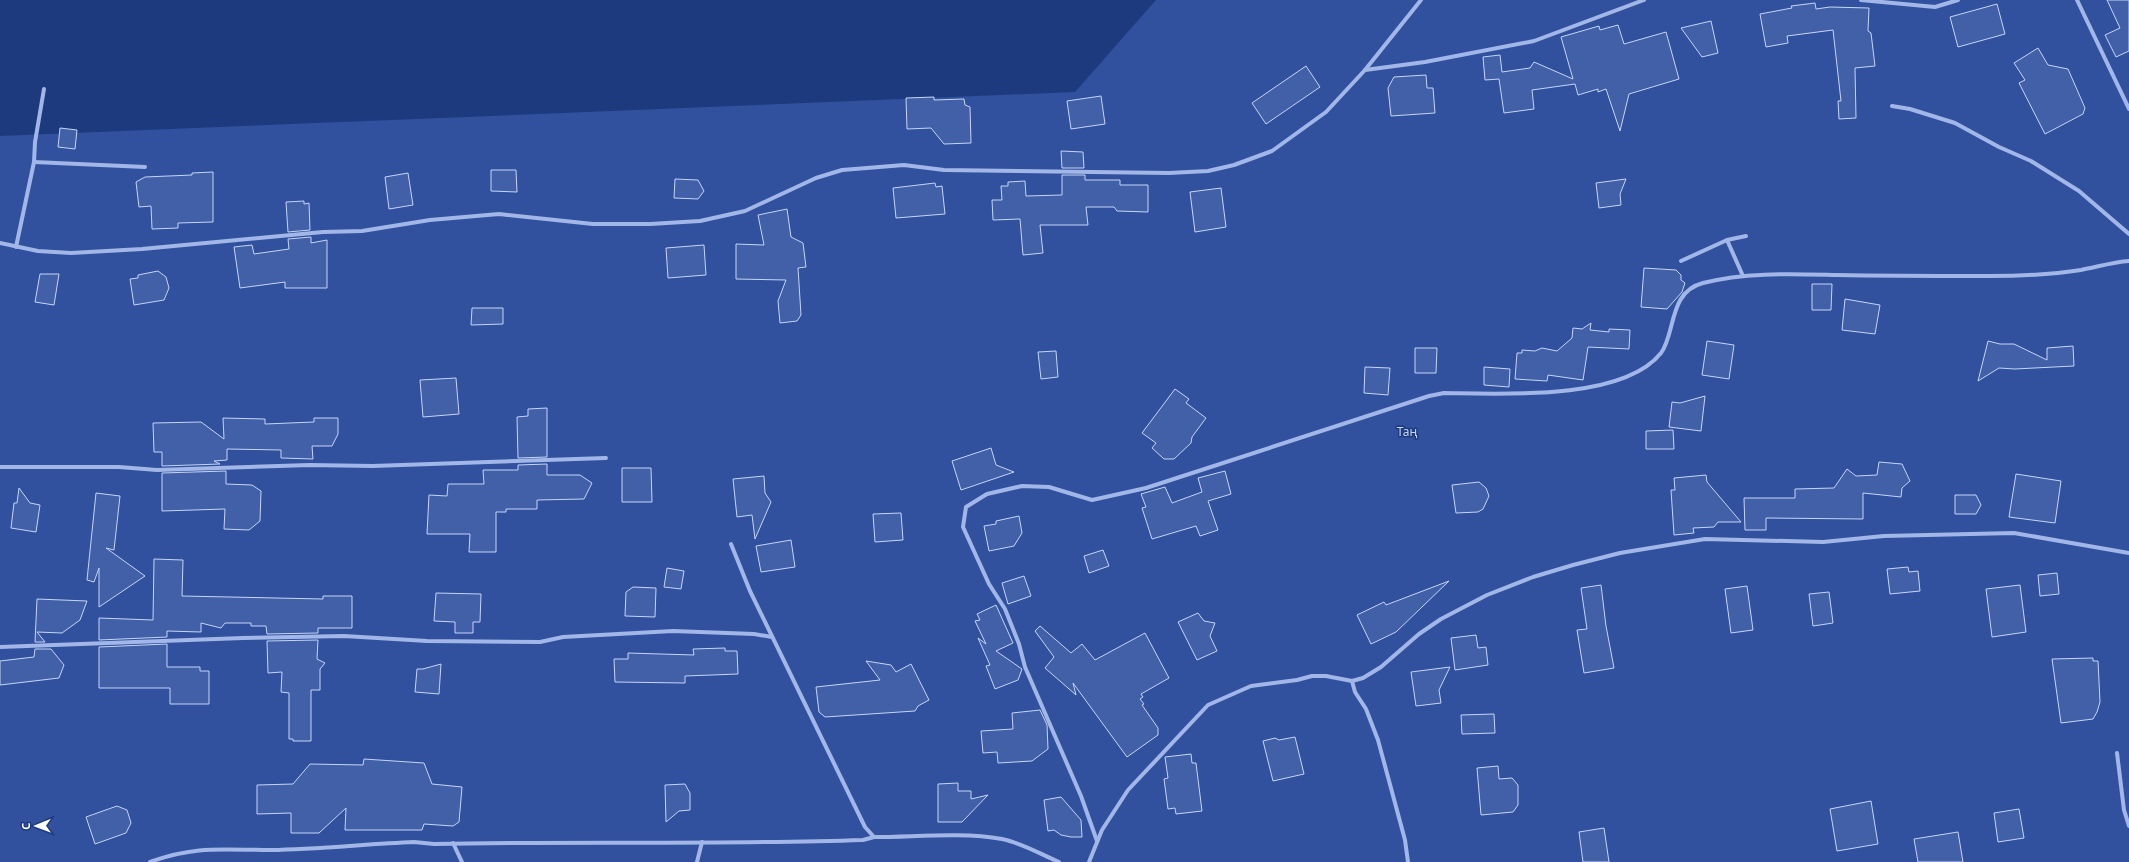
<svg xmlns="http://www.w3.org/2000/svg" width="2129" height="862" font-family="'Noto Sans',sans-serif">
<style>
.green{fill:#31519e}
.building{fill:#4260a7;stroke:#c6d5f6}
.lines{fill:none;stroke-linecap:round;stroke-linejoin:round}
.street{stroke:#a2b7e8;stroke-width:4}
.labels{text-anchor:middle;stroke-width:3;stroke-linejoin:round;paint-order:stroke}
.park-label{font-size:12px;fill:#c6d5f6;stroke:#1e3a7f}
</style>
<rect width="100%" height="100%" fill="#1e3a7f"/>
<!-- green -->
<polygon class="green" points="1156,0 2129,0 2129,862 0,862 0,136 1075,92"/>
<!-- building -->
<g class="building">
<polygon points="2107,0 2129,0 2129,51 2116,57 2105,35 2120,28"/>
<polygon points="1815,3 1816,9 1830,7 1869,8 1868,31 1871,33 1875,66 1855,68 1856,118 1839,119 1838,101 1841,101 1833,30 1787,36 1788,43 1766,47 1760,14 1792,8 1791,6"/>
<polygon points="1997,4 2005,34 1958,47 1950,17"/>
<polygon points="1711,21 1718,53 1702,57 1681,28"/>
<polygon points="1618,25 1624,44 1666,32 1679,79 1629,94 1620,131 1606,89 1598,92 1598,89 1578,95 1575,84 1532,90 1534,109 1504,113 1499,79 1485,80 1483,57 1500,55 1502,72 1530,68 1534,62 1573,79 1561,37 1599,26 1600,30"/>
<polygon points="2038,48 2048,65 2068,69 2085,108 2083,114 2045,134 2019,83 2025,80 2014,63"/>
<polygon points="1306,66 1320,87 1266,124 1252,103"/>
<polygon points="1426,75 1427,88 1433,88 1435,113 1391,116 1388,88 1394,77"/>
<polygon points="1101,96 1105,124 1071,129 1067,101"/>
<polygon points="934,97 934,100 964,99 965,105 970,107 971,143 944,144 931,128 907,129 906,98"/>
<polygon points="60,128 77,130 75,149 58,147"/>
<polygon points="1061,151 1083,152 1084,168 1062,168"/>
<polygon points="491,170 516,170 517,192 491,191"/>
<polygon points="213,172 213,222 178,223 178,228 152,229 151,206 139,207 136,182 145,177 192,175 192,173"/>
<polygon points="408,173 413,205 389,209 385,177"/>
<polygon points="1062,175 1085,175 1085,180 1120,180 1120,185 1148,185 1148,212 1117,211 1114,207 1086,207 1088,225 1040,225 1043,253 1023,255 1020,219 993,220 992,200 1002,200 1001,186 1008,186 1008,182 1025,181 1026,196 1062,195"/>
<polygon points="675,179 698,180 704,191 698,199 674,198"/>
<polygon points="1626,179 1620,194 1621,205 1599,208 1596,183"/>
<polygon points="935,183 936,187 942,186 945,214 896,218 893,188"/>
<polygon points="1221,188 1226,227 1195,232 1190,192"/>
<polygon points="304,201 304,204 309,203 310,230 288,232 286,202"/>
<polygon points="787,209 791,237 803,243 806,267 798,268 801,315 797,321 780,323 778,301 786,280 736,279 736,244 764,245 758,215"/>
<polygon points="311,237 311,243 327,240 327,288 285,288 285,282 240,288 234,247 252,245 254,254 289,249 288,239"/>
<polygon points="704,245 706,275 668,278 666,248"/>
<polygon points="1644,268 1676,270 1681,275 1681,280 1685,283 1682,292 1667,309 1641,307"/>
<polygon points="158,271 166,277 169,288 164,300 134,305 130,279 138,278 138,275"/>
<polygon points="40,274 59,274 54,305 35,302"/>
<polygon points="1812,284 1832,284 1831,310 1812,310"/>
<polygon points="1845,299 1880,305 1875,334 1842,330"/>
<polygon points="472,308 503,308 503,324 471,325"/>
<polygon points="1591,323 1590,330 1609,332 1609,329 1630,330 1629,349 1588,347 1583,380 1548,375 1547,381 1515,379 1517,353 1522,353 1522,350 1535,351 1542,348 1557,351 1572,338 1573,328 1582,329"/>
<polygon points="1707,341 1734,345 1729,379 1702,375"/>
<polygon points="1988,341 2000,344 2014,344 2047,360 2047,348 2073,346 2074,366 2015,369 1999,368 1978,381"/>
<polygon points="1415,348 1437,348 1436,373 1415,373"/>
<polygon points="1056,351 1058,377 1041,379 1038,352"/>
<polygon points="1365,367 1390,368 1388,395 1364,393"/>
<polygon points="1484,367 1510,369 1509,387 1484,385"/>
<polygon points="456,378 459,414 423,417 420,380"/>
<polygon points="1175,389 1189,399 1186,403 1206,418 1192,437 1191,443 1174,459 1164,459 1152,448 1156,443 1142,433"/>
<polygon points="1705,396 1701,431 1669,427 1672,402 1680,403"/>
<polygon points="547,408 547,457 518,458 517,417 528,416 528,409"/>
<polygon points="223,418 265,419 265,424 314,422 314,418 338,418 338,434 332,446 312,446 313,459 281,458 281,450 227,449 227,460 214,461 220,464 162,466 162,452 154,452 153,423 201,422 224,439"/>
<polygon points="1673,430 1674,449 1646,449 1646,431"/>
<polygon points="991,448 996,465 1014,472 961,490 952,461"/>
<polygon points="1879,462 1902,464 1910,481 1902,488 1901,497 1863,493 1863,519 1766,518 1766,530 1745,530 1744,498 1795,498 1795,489 1834,488 1847,469 1856,476 1877,475"/>
<polygon points="547,464 547,475 580,475 592,483 584,499 537,500 537,509 506,509 506,512 496,512 496,552 469,552 470,534 427,534 429,495 447,496 448,484 484,484 483,470 518,470 518,465"/>
<polygon points="622,468 651,468 652,502 622,502"/>
<polygon points="226,471 226,484 252,485 261,491 260,521 249,530 224,529 225,509 162,511 162,473"/>
<polygon points="1225,471 1231,494 1208,501 1218,530 1200,536 1196,526 1152,539 1142,508 1146,507 1141,494 1165,487 1172,503 1202,492 1198,478"/>
<polygon points="2016,474 2061,481 2055,523 2009,517"/>
<polygon points="1706,475 1707,482 1741,522 1718,522 1714,527 1693,528 1694,533 1674,535 1671,490 1675,490 1674,478"/>
<polygon points="764,476 765,493 771,502 755,539 752,515 737,517 733,479"/>
<polygon points="1479,482 1486,488 1489,496 1483,509 1478,512 1456,513 1452,485"/>
<polygon points="19,488 30,503 40,505 36,532 11,528 14,503 17,503"/>
<polygon points="96,493 120,496 114,550 106,548 145,576 99,607 99,568 94,582 87,580"/>
<polygon points="1955,495 1976,495 1981,505 1976,514 1955,514"/>
<polygon points="901,513 903,540 875,542 873,514"/>
<polygon points="1019,516 1022,533 1014,546 989,551 984,526 996,524 996,521"/>
<polygon points="791,540 795,567 761,572 756,546"/>
<polygon points="1103,550 1109,566 1089,573 1084,556"/>
<polygon points="154,559 183,560 182,596 323,599 323,596 352,596 352,628 318,628 318,633 267,634 266,626 251,626 251,623 225,623 221,628 201,623 201,632 167,631 167,637 99,640 99,618 153,620"/>
<polygon points="1908,567 1909,572 1918,571 1920,591 1890,594 1887,569"/>
<polygon points="667,568 684,571 681,589 664,587"/>
<polygon points="2057,573 2059,594 2040,596 2038,575"/>
<polygon points="1024,576 1031,596 1008,604 1002,583"/>
<polygon points="1449,581 1396,632 1371,644 1357,615 1384,602 1386,605"/>
<polygon points="1601,585 1606,626 1614,668 1584,673 1577,630 1587,629 1581,588"/>
<polygon points="2020,585 2026,632 1992,637 1986,589"/>
<polygon points="1747,586 1753,630 1731,633 1725,589"/>
<polygon points="633,587 656,588 655,617 625,616 626,592"/>
<polygon points="1829,592 1833,623 1813,626 1809,594"/>
<polygon points="436,593 481,594 480,622 473,622 473,633 455,633 455,622 434,621"/>
<polygon points="37,599 87,601 80,620 62,633 37,632 45,642 35,642"/>
<polygon points="996,605 1013,643 996,651 1022,669 1018,680 995,689 986,666 990,665 978,638 986,644 975,621 980,620 977,614"/>
<polygon points="1198,613 1204,621 1215,623 1210,636 1217,651 1197,660 1178,622"/>
<polygon points="1040,626 1071,653 1082,644 1095,660 1145,633 1169,678 1141,694 1143,697 1140,699 1144,704 1142,705 1158,728 1158,735 1127,757 1073,683 1076,695 1045,668 1054,657 1035,631"/>
<polygon points="1476,635 1478,648 1486,647 1488,665 1455,670 1451,638"/>
<polygon points="318,640 317,659 325,663 320,669 320,690 311,690 311,741 293,741 293,739 289,739 289,693 281,692 282,672 268,673 267,641"/>
<polygon points="167,644 167,667 200,667 200,671 209,671 209,704 170,704 170,688 99,688 99,647"/>
<polygon points="725,648 725,651 737,651 738,674 685,676 685,683 615,682 614,659 628,659 628,653 694,655 693,649"/>
<polygon points="35,649 51,649 64,665 59,678 0,685 0,661 34,657"/>
<polygon points="2093,658 2093,661 2098,661 2100,702 2097,712 2093,719 2061,723 2052,659"/>
<polygon points="866,661 891,665 896,672 911,664 929,700 918,706 915,711 825,717 819,712 816,687 880,680"/>
<polygon points="441,664 439,694 415,692 417,669 423,669"/>
<polygon points="1450,667 1439,690 1441,703 1416,706 1411,672"/>
<polygon points="1040,710 1047,725 1048,749 1032,761 998,763 997,752 983,753 981,731 1013,729 1012,713"/>
<polygon points="1494,714 1495,733 1462,734 1461,715"/>
<polygon points="1295,737 1304,774 1273,781 1263,741 1275,738 1279,740"/>
<polygon points="1191,754 1192,763 1196,763 1202,811 1176,814 1175,808 1168,809 1164,779 1168,778 1165,757"/>
<polygon points="364,759 424,763 432,784 462,787 459,822 453,826 424,824 422,830 345,830 346,808 319,833 291,833 291,813 257,814 257,785 293,784 310,764 363,765"/>
<polygon points="1498,766 1499,779 1512,778 1518,785 1518,805 1513,812 1481,815 1477,768"/>
<polygon points="958,783 958,791 971,791 971,799 988,795 962,822 938,822 938,784"/>
<polygon points="685,784 690,793 690,810 679,811 666,822 665,785"/>
<polygon points="1061,797 1081,820 1082,837 1071,837 1061,835 1054,830 1048,831 1044,800"/>
<polygon points="1871,801 1878,844 1837,851 1830,809"/>
<polygon points="117,806 127,810 131,823 126,833 95,844 86,817"/>
<polygon points="2019,809 2024,838 1998,842 1994,813"/>
<polygon points="1604,828 1609,862 1583,862 1579,832"/>
<polygon points="1958,832 1963,862 1918,862 1914,839"/>
</g>
<g class="lines">
<!-- street -->
<g class="street">
<polyline points="1861,0 1935,7 1958,0"/>
<polyline points="2077,0 2129,109"/>
<polyline points="1365,70 1425,62 1534,41 1644,0"/>
<polyline points="1892,106 1910,109 1955,123 1999,147 2031,161 2079,191 2129,234"/>
<polyline points="34,162 145,167"/>
<polyline points="1727,240 1743,276"/>
<polyline points="0,243 38,251 71,253 142,249 323,232 362,231 430,220 499,214 593,224 650,224 700,221 745,211 816,178 842,170 904,165 944,170 1169,173 1208,171 1234,165 1272,151 1326,112 1365,70 1421,0"/>
<polyline points="16,247 34,162 35,142 44,89"/>
<polyline points="1681,261 1727,240 1746,236"/>
<polyline points="0,467 119,467 157,470 310,465 373,466 606,458"/>
<polyline points="731,544 750,591 865,827 874,837"/>
<polyline points="0,647 243,638 344,636 427,641 540,642 563,637 673,631 754,634 772,637"/>
<polyline points="1352,681 1355,692 1366,709 1378,740 1405,840 1408,862"/>
<polyline points="2117,753 2124,810 2129,826"/>
<path d="M1097 841 1081 796 1025 667 1019 644 1005 609 989 584 963 527 966 507 987 494 1022 486 1049 487 1092 500 1146 488 1429 396 1444 393C1501 394 1623 401 1661 353 1676 333 1668 292 1703 283 1746 272 1792 274 1836 275 1887 276 1938 276 1989 276 2020 276 2050 275 2081 270 2097 267 2113 262 2129 261"/>
<polyline points="453,843 462,862"/>
<path d="M150 862C196 845 224 850 271 850 318 849 367 844 414 842L434 844C577 841 720 845 863 840L874 837C916 837 961 832 1002 839 1022 843 1040 854 1059 862"/>
<polyline points="697,862 702,842"/>
<polyline points="1089,862 1102,830 1128,790 1208,705 1251,686 1297,680 1312,676 1326,676 1352,681 1363,678 1381,667 1419,634 1441,619 1487,595 1533,577 1573,565 1620,553 1705,539 1823,542 1884,536 2014,533 2129,553"/>
</g>
</g>
<g class="labels">
<!-- park labels -->
<g class="park-label">
<text x="1407" y="436">Таң</text>
</g>
</g>
<!-- north arrow -->
<g transform="translate(36 826) rotate(269)" stroke="#1e3a7f" stroke-width="3" paint-order="stroke">
<path d="M0-3L7 15L0 10L-7 15Z" fill="#ffffff"/>
<text y="-6" font-size="11" font-weight="bold" text-anchor="middle" fill="#ffffff">С</text>
</g>
</svg>
